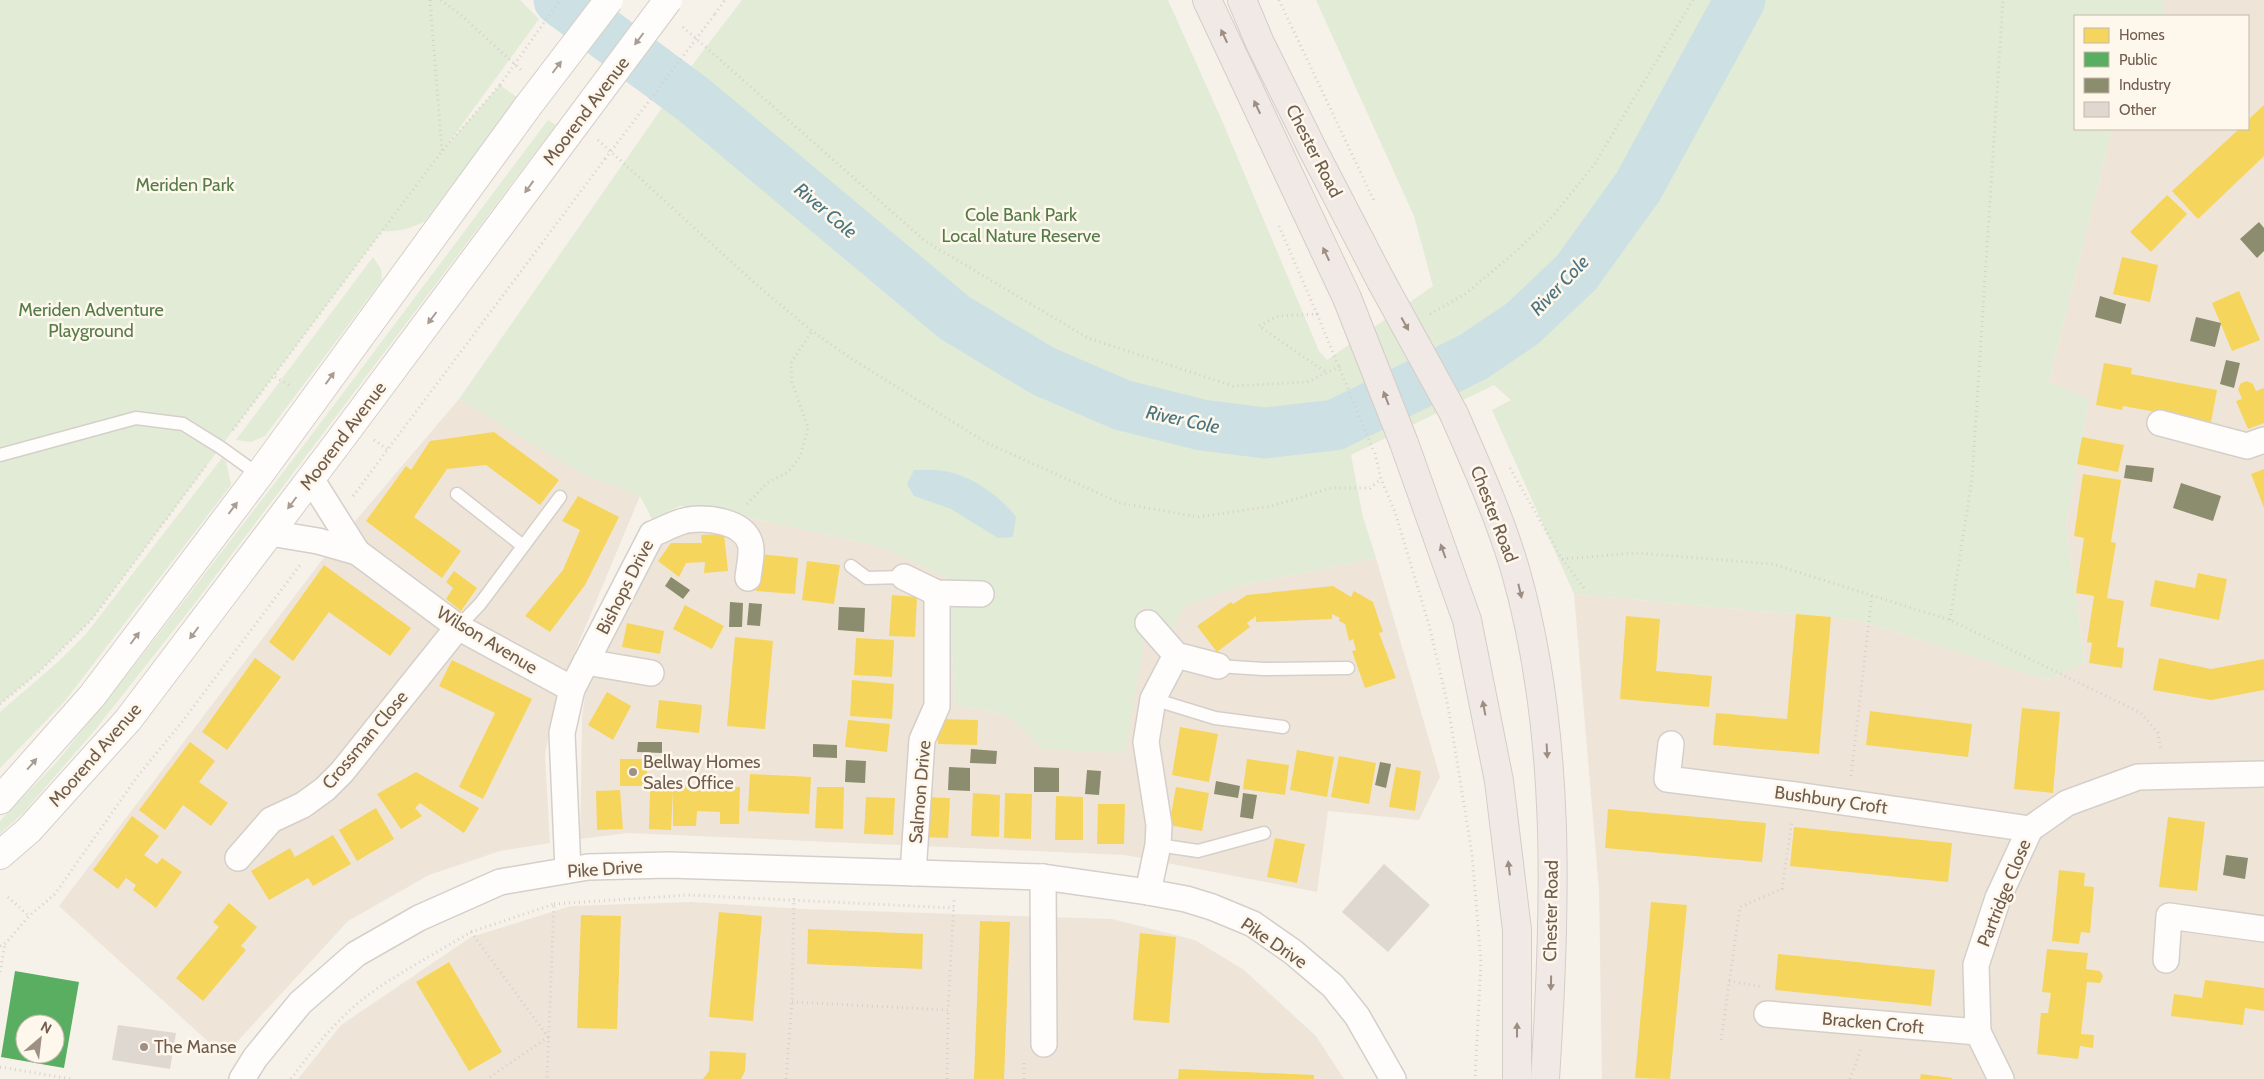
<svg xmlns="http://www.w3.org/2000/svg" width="2264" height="1079" font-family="Cabin,sans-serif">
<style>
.residential{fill:#eee5d8}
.green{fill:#e2ebd6}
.water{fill:#cde1e4}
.homes{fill:#f6d55c}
.public{fill:#5aae61;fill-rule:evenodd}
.industry{fill:#8c8c6e}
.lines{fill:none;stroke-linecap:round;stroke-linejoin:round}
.river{stroke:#cde1e4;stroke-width:51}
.building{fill:#dfd8d0}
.lane-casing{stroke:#d5cfc9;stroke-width:15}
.street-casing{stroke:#d5cfc9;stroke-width:28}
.secondary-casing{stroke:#d5cfc8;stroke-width:30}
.highway-casing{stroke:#d4cdc7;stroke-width:30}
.path{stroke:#d7d0cb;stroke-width:3;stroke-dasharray:1 4;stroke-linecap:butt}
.lane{stroke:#fefdfc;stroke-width:12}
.street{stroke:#fefdfc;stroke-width:25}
.secondary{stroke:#fefdfc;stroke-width:28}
.highway{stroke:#f0e9e5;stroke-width:28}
.secondary-bridge-casing{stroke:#d5cfc8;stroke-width:30;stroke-linecap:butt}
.highway-bridge-casing{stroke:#d4cdc7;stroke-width:30;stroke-linecap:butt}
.path-bridge{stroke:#d7d0cb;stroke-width:3;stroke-dasharray:1 4;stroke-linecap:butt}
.secondary-bridge{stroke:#fefdfc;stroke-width:28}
.highway-bridge{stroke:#f0e9e5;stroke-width:28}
.oneway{fill:#9d8d82}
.oneway2{fill:#a99c93}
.poi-dot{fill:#a09084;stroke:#fdf7ec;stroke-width:2}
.labels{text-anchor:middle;stroke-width:5;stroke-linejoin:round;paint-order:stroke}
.street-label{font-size:18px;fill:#715c4d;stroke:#fdf7ec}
.park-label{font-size:18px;fill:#557b49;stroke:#fdf7ec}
.poi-label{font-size:18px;fill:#715c4d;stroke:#fdf7ec;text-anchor:start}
.water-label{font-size:19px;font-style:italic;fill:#497582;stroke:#fdf7ec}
</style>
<rect width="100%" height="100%" fill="#f6f2ea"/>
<!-- residential -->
<g class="residential">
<polygon points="2163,0 2264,0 2264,1079 1602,1079 1599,890 1574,594 1857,620 2048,680 2085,662 2066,525 2089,399 2049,382 2112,129 2248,129 2248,16 2163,16"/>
<polygon points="459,399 581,473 640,496 557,695 545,754 550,843 500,851 429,875 348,921 224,1056 59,906 322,560"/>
<polygon points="705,508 879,546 948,578 955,705 1007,715 1044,749 1144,642 1134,620 1144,605 1185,606 1239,586 1376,558 1440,777 1419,820 1328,811 1317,892 1125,855 628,833 580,839 582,717 587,683 664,537"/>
<polygon points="692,902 803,909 1112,919 1195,940 1244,970 1316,1036 1344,1079 298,1079 341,1025 471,937 571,906"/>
</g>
<!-- green -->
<g class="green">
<path d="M0 0H520L539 19 448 144 500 85 518 98 425 221C410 229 399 232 382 231L92 619 39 672 0 704Z"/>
<polygon points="742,0 1168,0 1223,123 1319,351 1327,360 1433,286 1414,216 1316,0 2163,0 2163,16 2075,16 2075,129 2112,129 2049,382 2089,399 2066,525 2085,662 2048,680 1857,620 1574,594 1492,410 1511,400 1494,385 1351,455 1363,517 1376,558 1239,586 1185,606 1171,631 1144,605 1134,620 1144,642 1125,753 1043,749 1007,715 955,705 948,578 879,546 705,508 680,506 652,519 640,496 581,473 459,399 687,72"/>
<polygon points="548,120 556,125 192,607 95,730 24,812 0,834 0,821 56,763 137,662 304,445"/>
<polygon points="373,257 381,269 382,280 265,436 251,442 236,440"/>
<polygon points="222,458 226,461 231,485 64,702 0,768 0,712 58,662 86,634"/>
</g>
<!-- water -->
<path class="water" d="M914 470C926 470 941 469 953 473 977 480 1002 498 1016 517L1013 537 998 538 951 509 914 496 907 484Z"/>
<!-- homes -->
<g class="homes">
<polygon points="2264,105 2264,156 2198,219 2172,191 2239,129 2248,129 2248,120"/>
<polygon points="2167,195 2187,214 2151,252 2130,232"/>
<polygon points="2122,257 2158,265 2150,302 2113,294"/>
<polygon points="2239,291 2260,340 2232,351 2212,303"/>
<polygon points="2104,363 2132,368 2131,374 2217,390 2211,422 2123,406 2122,410 2096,405"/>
<polygon points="2247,381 2253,384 2256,391 2264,388 2264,423 2248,429 2236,401 2242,399 2238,389 2241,383"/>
<polygon points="494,432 559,480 540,505 486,465 447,469 414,517 461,551 442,578 366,521 406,466 411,470 430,441"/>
<polygon points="2082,437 2124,445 2118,472 2077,464"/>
<polygon points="2264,469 2264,508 2251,474"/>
<polygon points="2083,474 2121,480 2111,542 2116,543 2107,598 2124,601 2117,647 2124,648 2122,668 2089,663 2092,643 2087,642 2094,596 2076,593 2084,538 2074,536"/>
<polygon points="578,496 619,517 585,585 550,632 525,616 563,570 580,530 562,521"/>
<polygon points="724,534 728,571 704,573 705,562 686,563 679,577 658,561 671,543 702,543 701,535"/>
<polygon points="760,554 798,558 795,594 756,591"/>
<polygon points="807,561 840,565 834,604 802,600"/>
<polygon points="324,565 411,628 390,656 329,612 293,661 269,642"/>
<polygon points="454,571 477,588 461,611 446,599 453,588 446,582"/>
<polygon points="2198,573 2227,579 2219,620 2150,606 2155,580 2195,588"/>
<polygon points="1333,586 1351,597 1354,591 1373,602 1383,632 1379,633 1396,678 1365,688 1352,651 1356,650 1353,639 1349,641 1345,624 1339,621 1340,618 1332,614 1332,619 1256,622 1256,616 1247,623 1250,627 1217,652 1197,626 1231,602 1233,604 1247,595"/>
<polygon points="892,595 917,597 915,637 889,636"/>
<polygon points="685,605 724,626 712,649 673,629"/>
<polygon points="1796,614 1831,617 1819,754 1713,745 1716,713 1787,719"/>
<polygon points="1626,616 1660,619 1656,671 1712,676 1709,707 1620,699"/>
<polygon points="627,623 664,631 660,654 622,647"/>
<polygon points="735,637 773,641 765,729 727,726"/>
<polygon points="856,638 894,640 892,677 854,675"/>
<polygon points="255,658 281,677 227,750 202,732"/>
<polygon points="2159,658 2211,669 2264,659 2264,690 2211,700 2153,690"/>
<polygon points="452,660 532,699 483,799 459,787 495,713 439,686"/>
<polygon points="852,680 894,684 892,719 850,716"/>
<polygon points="607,692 631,706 613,740 588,725"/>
<polygon points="659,700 702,705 699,733 656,728"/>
<polygon points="2022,708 2060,712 2053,793 2014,789"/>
<polygon points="1870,711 1972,724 1968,757 1866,745"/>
<polygon points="938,719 978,720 977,745 938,744"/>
<polygon points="848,720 890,724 887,752 845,747"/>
<polygon points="1180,727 1218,734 1209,782 1172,775"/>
<polygon points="190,742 215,761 199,782 228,803 211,826 183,805 165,830 139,810"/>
<polygon points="1297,750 1334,757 1327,797 1290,790"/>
<polygon points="1339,756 1376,763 1369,804 1331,797"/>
<rect x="620" y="759" width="27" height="27"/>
<polygon points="1247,759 1289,765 1285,795 1243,789"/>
<polygon points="1396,767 1421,771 1415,811 1389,807"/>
<polygon points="416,772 479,808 464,833 420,803 415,808 422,816 401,829 377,794"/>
<polygon points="750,774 811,777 809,814 748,811"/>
<polygon points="673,785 740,787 739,824 720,824 720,812 697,811 696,826 673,826"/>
<polygon points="817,787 844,787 843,829 815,828"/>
<polygon points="1176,787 1209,793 1202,831 1169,825"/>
<polygon points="620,790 623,829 597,830 596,791"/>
<polygon points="650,791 673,791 671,830 649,829"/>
<polygon points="973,793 1000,795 999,837 971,836"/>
<polygon points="1005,793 1032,794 1031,839 1004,838"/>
<polygon points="1056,796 1083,797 1083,840 1055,840"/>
<polygon points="866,797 895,798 893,835 864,834"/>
<polygon points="922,797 950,798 948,838 921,837"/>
<polygon points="1098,804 1125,804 1124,844 1097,844"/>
<polygon points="376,808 394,839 357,861 339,830"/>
<polygon points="1608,809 1766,823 1762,862 1605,848"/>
<polygon points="132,816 159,836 144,855 157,864 162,858 182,872 156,908 133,890 136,885 126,878 118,889 93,870"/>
<polygon points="2168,817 2205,822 2197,891 2159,887"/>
<polygon points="1794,827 1952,843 1948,882 1790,866"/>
<polygon points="333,835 351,864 313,886 308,878 269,900 251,871 290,848 295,857"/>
<polygon points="1275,838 1305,844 1297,883 1267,877"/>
<polygon points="2059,870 2085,873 2084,886 2094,887 2090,933 2081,932 2079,944 2052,941"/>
<polygon points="1651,902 1687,905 1670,1079 1635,1078"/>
<polygon points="229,903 257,927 241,946 246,950 203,1001 176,978 219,927 213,922"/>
<polygon points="719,912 762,916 753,1021 709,1017"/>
<polygon points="581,915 621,916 617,1029 577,1028"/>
<polygon points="980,921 1010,922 1004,1079 974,1079"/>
<polygon points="808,929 923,934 922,969 807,964"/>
<polygon points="1140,933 1176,937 1169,1023 1133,1020"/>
<polygon points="2047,949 2088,953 2086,969 2100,971 2103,976 2100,983 2087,982 2081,1034 2094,1035 2093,1048 2080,1046 2078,1059 2037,1054 2041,1013 2048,1013 2051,993 2042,992"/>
<polygon points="1778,954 1935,970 1931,1006 1775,990"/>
<polygon points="449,962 502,1052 469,1071 416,982"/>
<polygon points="2205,980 2264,988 2264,1011 2245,1008 2243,1025 2171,1016 2174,994 2202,998"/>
<polygon points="710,1051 746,1053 745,1071 741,1079 703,1079 709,1071"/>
<polygon points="1179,1069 1314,1075 1314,1079 1178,1079"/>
<polygon points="1921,1074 1952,1078 1952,1079 1920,1079"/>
</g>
<!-- public -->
<path class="public" d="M15 971 79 982 64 1068 1 1057ZM25 1024H55V1054H25Z"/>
<!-- industry -->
<g class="industry">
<polygon points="2259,222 2264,228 2264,251 2257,258 2240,239"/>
<polygon points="2100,296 2126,304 2121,324 2095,317"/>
<polygon points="2196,317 2221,323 2215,347 2190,341"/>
<polygon points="2226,360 2240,363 2234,388 2220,384"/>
<polygon points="2126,465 2154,468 2152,482 2124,478"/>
<polygon points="2181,483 2221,496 2213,521 2173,508"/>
<polygon points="671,577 690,590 683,599 665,586"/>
<polygon points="730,602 743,603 742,627 729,627"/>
<polygon points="749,603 762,604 760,626 747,625"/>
<polygon points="839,607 865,608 864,632 838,630"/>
<polygon points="638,742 662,742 662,753 637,752"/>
<polygon points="813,744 837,745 837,758 813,757"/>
<polygon points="971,749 997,751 996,764 970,763"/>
<polygon points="846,760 866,761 865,783 845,782"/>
<polygon points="1380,762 1391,764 1386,788 1375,785"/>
<polygon points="949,767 970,768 970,791 948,790"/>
<polygon points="1034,767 1059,768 1059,792 1034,792"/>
<polygon points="1087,770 1101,771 1099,795 1085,794"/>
<polygon points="1216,781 1240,786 1238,798 1214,794"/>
<polygon points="1243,793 1257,795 1253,819 1240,817"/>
<polygon points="2226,855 2248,858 2245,879 2223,875"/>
</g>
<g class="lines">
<!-- river -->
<polyline class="river" points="559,0 694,100 955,318 1043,371 1122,405 1202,425 1265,433 1335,425 1473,357 1522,324 1576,273 1638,187 1740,0"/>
</g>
<!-- building -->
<g class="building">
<polygon points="1384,864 1430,905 1388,952 1342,912"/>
<polygon points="118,1025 176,1033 170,1069 112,1060"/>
</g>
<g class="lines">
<defs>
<g id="lane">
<polyline points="0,455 136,418 183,424 220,447 259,475"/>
<polyline points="457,494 523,546"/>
<polyline points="851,566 867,578 904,577"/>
<polyline points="458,627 480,604 560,497"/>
<polyline points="1218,666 1263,669 1348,668"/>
<polyline points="1153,699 1215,718 1283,727"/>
<polyline points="1158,845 1198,851 1264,833"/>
</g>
<g id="street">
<polyline points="2160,423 2247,446 2264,440"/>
<polyline points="311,479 357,552"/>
<polyline points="270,533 318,541 357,552 458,627 572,689"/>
<polyline points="904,577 937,593 981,594"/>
<polyline points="1148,623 1176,655 1218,666"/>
<polyline points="586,662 651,673"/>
<polyline points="1671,744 1667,779 1795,795 2030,829"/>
<polyline points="238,858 271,820 303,805 325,789 342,772 458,627"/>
<path d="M568 870 562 733 572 689 652 534C663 530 676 522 688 520 708 517 743 521 750 543 753 552 749 567 748 578"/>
<polyline points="913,873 922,740 937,706 937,593"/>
<polyline points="1043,877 1044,1044"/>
<polyline points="1148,892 1158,845 1159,825 1146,742 1153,699 1176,655"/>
<polyline points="2166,960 2169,916 2264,929"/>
<polyline points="1767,1014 1978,1032"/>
<polyline points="242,1079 255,1058 300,1003 356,954 419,918 500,882 588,867 669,865 1043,877 1148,892 1186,899 1212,907 1253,924 1293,952 1333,986 1357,1016 1393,1079"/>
<polyline points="2001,1079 1978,1032 1976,965 1998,898 2030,829 2067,803 2138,777 2264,774"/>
</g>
<g id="secondary">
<polyline points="0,800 92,696 259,475 528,106"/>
<polyline points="0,855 29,830 128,720 340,440 568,134"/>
</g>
<g id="highway">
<polyline points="1207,0 1347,298"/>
<polyline points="1242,0 1260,43 1313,150 1381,281"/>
<path d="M1454 414C1476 465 1499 515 1515 569 1562 733 1556 910 1545 1079"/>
<polyline points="1404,443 1467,620 1499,781 1517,930 1517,1079"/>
</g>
</defs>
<!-- lane casing -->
<use href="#lane" class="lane-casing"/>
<!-- street casing -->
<use href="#street" class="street-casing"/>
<!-- secondary casing -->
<use href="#secondary" class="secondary-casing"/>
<!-- highway casing -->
<use href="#highway" class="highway-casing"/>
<!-- path -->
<g class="path">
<polyline points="430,0 442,151"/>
<polyline points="441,0 462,16 521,70"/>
<polyline points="1279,0 1375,203"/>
<polyline points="715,14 725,0"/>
<polyline points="683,27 925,241 1088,338 1233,386 1307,382 1343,365"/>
<polyline points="598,140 759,287 812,331 855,361 987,443 1120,503 1198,517 1272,506 1331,488 1370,488 1381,479"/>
<polyline points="1279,226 1317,314 1278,316 1259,326 1327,373"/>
<polyline points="1430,314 1465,294 1513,254 1551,218 1594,165 1693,0"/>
<polyline points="275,377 289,385"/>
<polyline points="233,430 442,151 500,85"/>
<polyline points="374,440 387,449"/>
<polyline points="1375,453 1381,479 1395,512 1429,625 1448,706 1472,854 1481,962 1475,1079"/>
<polyline points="1510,468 1562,559 1585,589"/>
<polyline points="353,496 605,159"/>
<polyline points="747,504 767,483 788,472 800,457 808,428 792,382 791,363 812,331"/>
<polyline points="1562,559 1636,553 1772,564 1950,620 2141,713 2158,733 2161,751"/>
<polyline points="1950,620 1972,479 2003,0"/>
<polyline points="0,704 39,672 92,619 208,463"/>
<polyline points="1851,776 1872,595"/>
<polyline points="8,897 29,916"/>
<polyline points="554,904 688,895 954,908"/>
<polyline points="471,932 554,904 547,1079"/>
<polyline points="0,946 6,943 29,916 55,894 137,777 182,722 300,565"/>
<polyline points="0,972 5,944"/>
<polyline points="1729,981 1763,987"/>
<polyline points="792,1002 948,1010 954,900"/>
<polyline points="1721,1040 1740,907 1782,889 1792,820"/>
<polyline points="0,1067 71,1079"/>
<path d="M291 1079C315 1046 341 1014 375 990 406 969 439 951 471 932L548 1037 487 1079"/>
<polyline points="786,1079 792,1002 794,895"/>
<polyline points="947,1079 948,1010"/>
<polyline points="1024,1079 1024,1062"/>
<polyline points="1850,1079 1861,1049"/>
</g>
<!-- lane -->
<use href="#lane" class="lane"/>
<!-- street -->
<use href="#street" class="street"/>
<!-- secondary -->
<use href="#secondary" class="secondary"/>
<!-- highway -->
<use href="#highway" class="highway"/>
<defs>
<g id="secondary-bridge">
<polyline points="528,106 609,0"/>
<polyline points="568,134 668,0"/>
</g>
<g id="highway-bridge">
<polyline points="1381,281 1454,414"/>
<polyline points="1347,298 1404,443"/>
</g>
</defs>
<!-- secondary-bridge casing -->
<use href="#secondary-bridge" class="secondary-bridge-casing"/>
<!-- highway-bridge casing -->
<use href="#highway-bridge" class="highway-bridge-casing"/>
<!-- path-bridge -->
<g class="path-bridge">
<polyline points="500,85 560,0"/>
<polyline points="605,159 715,14"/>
<polyline points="1317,314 1374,452"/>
</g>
<!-- secondary-bridge -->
<use href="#secondary-bridge" class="secondary-bridge"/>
<!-- highway-bridge -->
<use href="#highway-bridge" class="highway-bridge"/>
</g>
<!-- one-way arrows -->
<defs><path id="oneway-solid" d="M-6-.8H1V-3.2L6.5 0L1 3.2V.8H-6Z" transform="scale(1.25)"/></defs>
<g class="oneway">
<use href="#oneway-solid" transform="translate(1224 36) rotate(-115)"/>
<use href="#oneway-solid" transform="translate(1257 107) rotate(-115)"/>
<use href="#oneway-solid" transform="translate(1326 254) rotate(-115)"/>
<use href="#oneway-solid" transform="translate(1405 324) rotate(61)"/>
<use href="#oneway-solid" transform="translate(1386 398) rotate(-111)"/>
<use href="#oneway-solid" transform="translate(1443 551) rotate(-110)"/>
<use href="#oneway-solid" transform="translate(1520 591) rotate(77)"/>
<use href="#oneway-solid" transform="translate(1484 708) rotate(-101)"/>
<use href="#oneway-solid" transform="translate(1547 751) rotate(87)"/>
<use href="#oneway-solid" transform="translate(1509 868) rotate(-97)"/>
<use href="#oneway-solid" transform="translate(1551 983) rotate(91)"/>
<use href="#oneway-solid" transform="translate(1517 1030) rotate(-90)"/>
</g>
<g class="oneway2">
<use href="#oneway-solid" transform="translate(639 39) rotate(127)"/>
<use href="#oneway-solid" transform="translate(557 67) rotate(-53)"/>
<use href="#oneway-solid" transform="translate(529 187) rotate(126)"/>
<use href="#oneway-solid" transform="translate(432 318) rotate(127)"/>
<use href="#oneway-solid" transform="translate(330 378) rotate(-54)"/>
<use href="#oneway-solid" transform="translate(292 503) rotate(127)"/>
<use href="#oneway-solid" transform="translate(233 508) rotate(-53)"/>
<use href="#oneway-solid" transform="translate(194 633) rotate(127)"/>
<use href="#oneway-solid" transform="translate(135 638) rotate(-53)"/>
<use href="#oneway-solid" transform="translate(32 764) rotate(-49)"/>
</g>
<!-- markers -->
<g class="poi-dot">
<circle cx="633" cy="772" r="5"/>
<circle cx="144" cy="1047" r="5"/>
</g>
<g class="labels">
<!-- street labels -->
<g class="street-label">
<text transform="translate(586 111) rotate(-53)" y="6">Moorend Avenue</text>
<text transform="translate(1314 151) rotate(63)" y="6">Chester Road</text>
<text transform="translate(343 436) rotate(-53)" y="6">Moorend Avenue</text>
<text transform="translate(1494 514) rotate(69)" y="6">Chester Road</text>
<text transform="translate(625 587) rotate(-63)" y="6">Bishops Drive</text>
<text transform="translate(487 640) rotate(31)" y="6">Wilson Avenue</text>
<text transform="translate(365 740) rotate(-50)" y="6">Crossman Close</text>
<text transform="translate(95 755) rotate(-49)" y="6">Moorend Avenue</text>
<text transform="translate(920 792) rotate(-85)" y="6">Salmon Drive</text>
<text transform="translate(1831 800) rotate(8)" y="6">Bushbury Croft</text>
<text transform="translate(605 869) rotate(-4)" y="6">Pike Drive</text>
<text transform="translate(2004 893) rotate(-68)" y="6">Partridge Close</text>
<text transform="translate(1551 911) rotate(-89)" y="6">Chester Road</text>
<text transform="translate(1274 943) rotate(34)" y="6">Pike Drive</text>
<text transform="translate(1873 1023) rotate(5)" y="6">Bracken Croft</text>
</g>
<!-- park labels -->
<g class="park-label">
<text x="185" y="191">Meriden Park</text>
<text x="1021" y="221">Cole Bank Park<tspan x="1021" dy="21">Local Nature Reserve</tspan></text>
<text x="91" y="316">Meriden Adventure<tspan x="91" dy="21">Playground</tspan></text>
</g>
<!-- poi labels -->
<g class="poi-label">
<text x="643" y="768">Bellway Homes<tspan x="643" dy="21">Sales Office</tspan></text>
<text x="154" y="1053">The Manse</text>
</g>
<!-- water labels -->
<g class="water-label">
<text transform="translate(826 210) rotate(40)" y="7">River Cole</text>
<text transform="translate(1559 285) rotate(-46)" y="7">River Cole</text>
<text transform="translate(1183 419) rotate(12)" y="7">River Cole</text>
</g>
</g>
<!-- legend -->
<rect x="2074" y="15" width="175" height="115" fill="#fdf7ec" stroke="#c5b9ac"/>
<rect x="2084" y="28" width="25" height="15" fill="#f6d55c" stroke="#c5b9ac"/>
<text x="2119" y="40" font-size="15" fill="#715c4d">Homes</text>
<rect x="2084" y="52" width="25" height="15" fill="#5aae61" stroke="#c5b9ac"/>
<text x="2119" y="65" font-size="15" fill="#715c4d">Public</text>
<rect x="2084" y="78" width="25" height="15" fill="#8c8c6e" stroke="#c5b9ac"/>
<text x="2119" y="90" font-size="15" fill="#715c4d">Industry</text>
<rect x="2084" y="102" width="25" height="15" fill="#dfd8d0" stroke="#c5b9ac"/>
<text x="2119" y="115" font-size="15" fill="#715c4d">Other</text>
<!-- north arrow -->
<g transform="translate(40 1039) rotate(28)"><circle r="24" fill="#fdf7ec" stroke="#c5b9ac"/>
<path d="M0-4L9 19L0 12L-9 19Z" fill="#a09084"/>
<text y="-8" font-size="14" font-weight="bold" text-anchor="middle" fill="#715c4d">N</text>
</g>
</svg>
